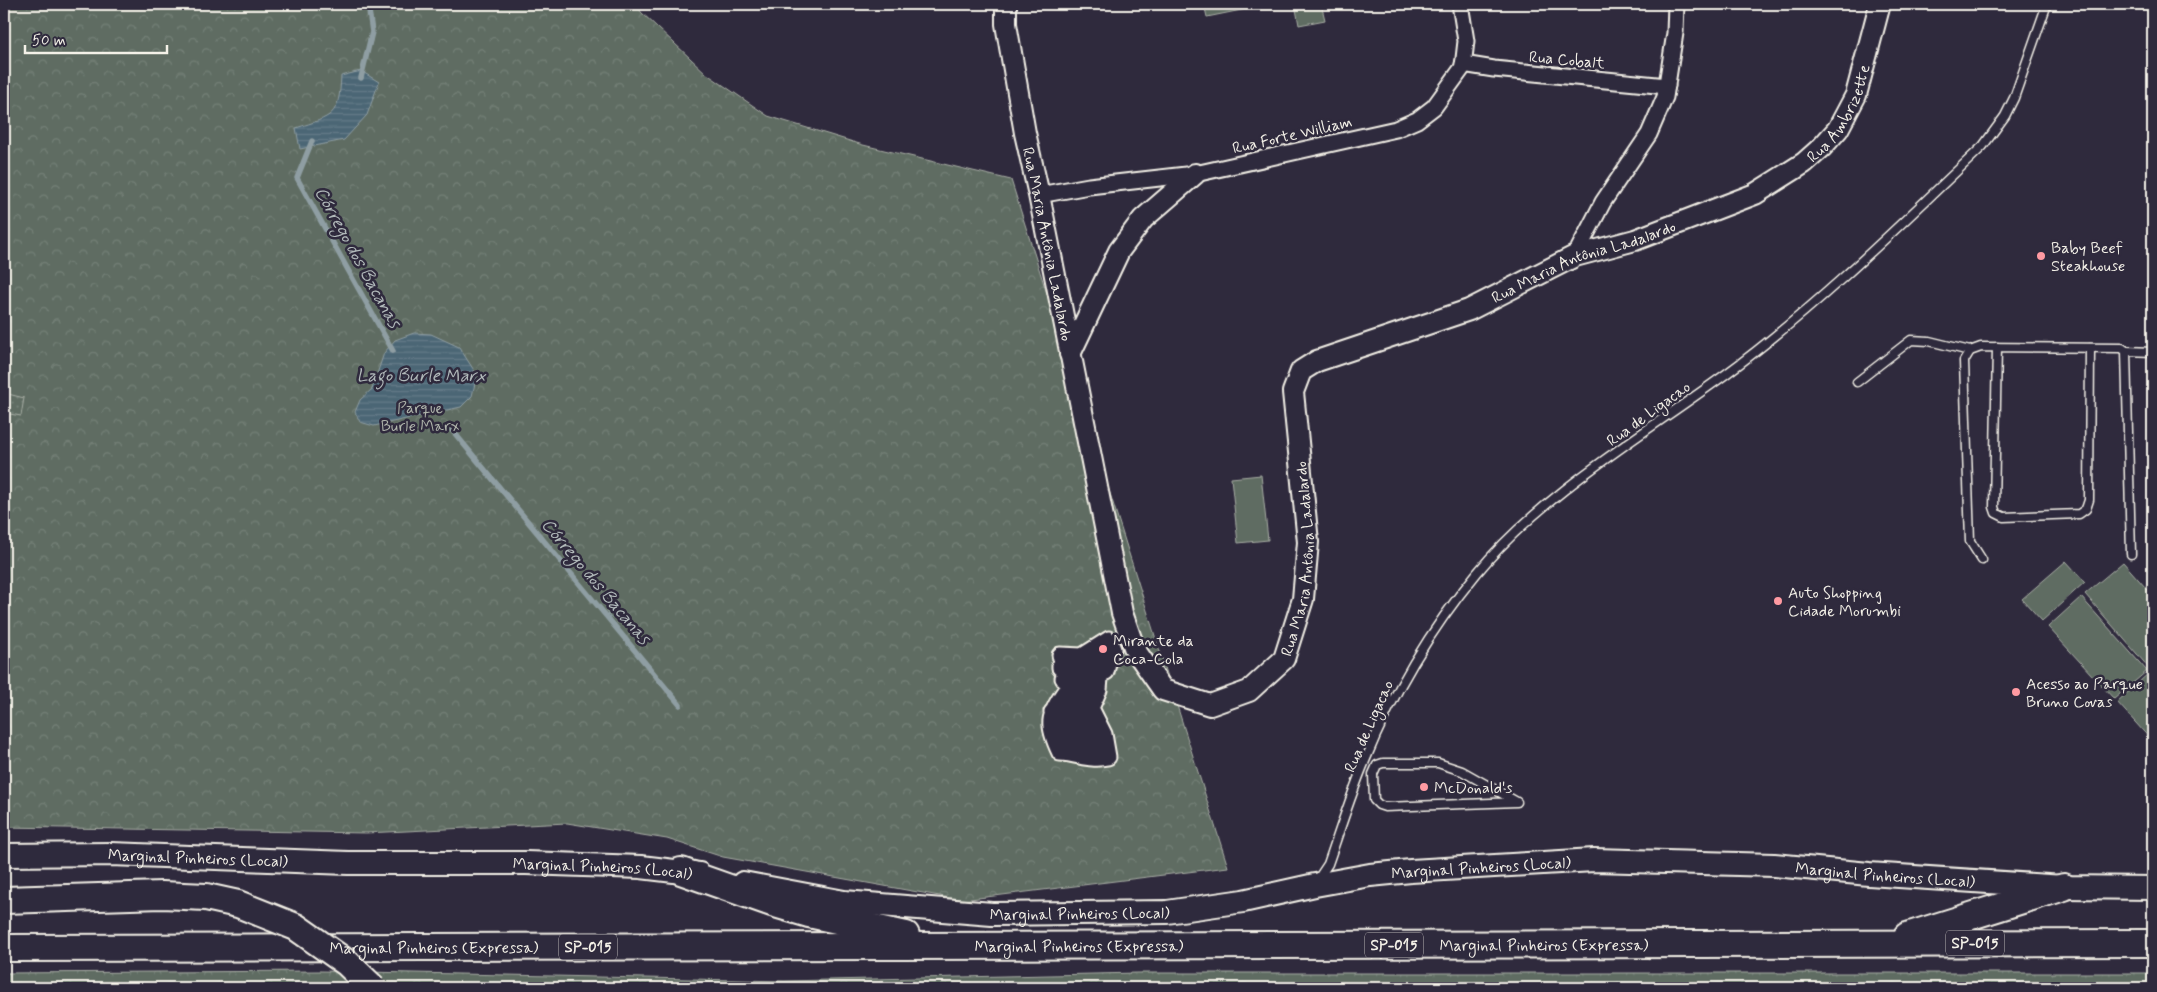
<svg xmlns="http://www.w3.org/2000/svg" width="2157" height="992" font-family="Mynerve,sans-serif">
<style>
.grass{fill:#5e6c62;stroke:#a9aea5}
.park{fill:url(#park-crowns);stroke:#a9aea5}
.garden{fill:url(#garden-dots);stroke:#a9aea5}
.water{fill:url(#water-rules);stroke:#8f9ea3}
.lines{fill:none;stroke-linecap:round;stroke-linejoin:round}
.stream{stroke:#8f9ea3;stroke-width:5.5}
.lane-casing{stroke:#f4f1e8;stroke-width:11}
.street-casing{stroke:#f4f1e8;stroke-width:19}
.secondary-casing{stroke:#f4f1e8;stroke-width:24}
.primary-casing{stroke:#f4f1e8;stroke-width:26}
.highway-casing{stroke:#f4f1e8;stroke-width:30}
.lane{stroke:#2f2a3d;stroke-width:8}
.street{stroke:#2f2a3d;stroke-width:15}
.secondary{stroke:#2f2a3d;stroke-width:20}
.primary{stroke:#2f2a3d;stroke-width:22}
.highway{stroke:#2f2a3d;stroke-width:26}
.highway-bridge-casing{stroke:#f4f1e8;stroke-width:30;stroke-linecap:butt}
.highway-bridge{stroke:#2f2a3d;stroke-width:26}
.poi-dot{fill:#ff9aa2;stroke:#2f2a3d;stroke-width:2}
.labels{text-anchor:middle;stroke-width:5;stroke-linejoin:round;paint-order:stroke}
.shield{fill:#2f2a3d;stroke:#b9b5b5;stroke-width:1}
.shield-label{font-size:15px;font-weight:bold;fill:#f4f1e8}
.street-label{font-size:16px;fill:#f4f1e8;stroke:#2f2a3d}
.poi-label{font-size:16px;fill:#f4f1e8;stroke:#2f2a3d;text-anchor:start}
.park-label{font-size:16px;fill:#b0b5ac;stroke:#2f2a3d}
.water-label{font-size:18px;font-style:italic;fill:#b1b9ba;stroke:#2f2a3d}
</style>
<defs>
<pattern id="park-crowns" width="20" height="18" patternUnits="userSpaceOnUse" patternTransform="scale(1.25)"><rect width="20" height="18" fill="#5e6c62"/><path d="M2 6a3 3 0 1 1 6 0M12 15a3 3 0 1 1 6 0" fill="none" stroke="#768178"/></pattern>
<pattern id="garden-dots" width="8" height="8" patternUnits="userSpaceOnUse" patternTransform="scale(1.25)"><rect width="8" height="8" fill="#5e6c62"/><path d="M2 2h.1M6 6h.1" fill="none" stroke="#768178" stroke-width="1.8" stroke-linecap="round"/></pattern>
<pattern id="water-rules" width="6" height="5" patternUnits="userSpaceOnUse" patternTransform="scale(1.25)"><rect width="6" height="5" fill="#4c6675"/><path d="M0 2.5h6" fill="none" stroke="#667c89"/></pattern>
</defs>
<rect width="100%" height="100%" fill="#2f2a3d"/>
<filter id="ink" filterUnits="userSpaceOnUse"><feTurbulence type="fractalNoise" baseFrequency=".02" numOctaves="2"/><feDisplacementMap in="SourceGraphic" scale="10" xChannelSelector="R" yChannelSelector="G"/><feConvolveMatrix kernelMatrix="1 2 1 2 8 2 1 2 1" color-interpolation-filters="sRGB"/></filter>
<g filter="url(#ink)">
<!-- grass -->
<g class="grass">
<polygon points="1204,4 1271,4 1207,17"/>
<polygon points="1295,4 1321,4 1325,20 1299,25"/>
<polygon points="1261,475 1268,540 1238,543 1231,478"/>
<polygon points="2066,561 2085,582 2042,621 2022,599"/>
<polygon points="2123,562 2153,596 2153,666 2150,669 2085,594"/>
<polygon points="2081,597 2147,671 2114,699 2048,627"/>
<polygon points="2150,672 2153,675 2153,742 2117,702"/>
</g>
<!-- park -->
<g class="park">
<polygon points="4,4 637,4 641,12 707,74 768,116 863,145 1011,180 1228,867 962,900 723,857 667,839 567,823 366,833 4,827"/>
<polygon points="320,971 784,981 1138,973 2153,973 2153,988 4,988 4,973"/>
</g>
<!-- garden -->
<polygon class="garden" points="4,393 24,398 21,416 4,413"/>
<!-- water -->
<g class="water">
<path d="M361 71 379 82 367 115 344 140 300 149 296 128C333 116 339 117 341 76Z"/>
<polygon points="414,333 431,334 459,347 477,375 472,396 461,407 374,426 360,422 355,412 360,400 372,389 384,353 395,340"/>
</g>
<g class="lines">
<!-- stream -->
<g class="stream">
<polyline points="361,78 372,32 368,4"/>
<polyline points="312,141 297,178 393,351"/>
<polyline points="452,430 680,705"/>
</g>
<defs>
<g id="lane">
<polyline points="1997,347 1994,507 1996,513 2004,517 2079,514 2086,509 2089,500 2090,348"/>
<polyline points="2126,351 2153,352"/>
<polyline points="1857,382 1911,340 1929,341 1970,351"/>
<polyline points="1982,560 1970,541 1964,361 1970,351 1981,347 2122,348 2126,351 2131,554"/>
<polygon points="1383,763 1438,763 1462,771 1517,802 1385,807 1379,805 1374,800 1373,774 1377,765"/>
<path d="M1318 879 1328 864C1340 830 1351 794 1365 761 1393 692 1430 630 1477 573 1541 495 1644 434 1726 374 1818 306 1900 225 1983 146L2005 116 2014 98 2047 4"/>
</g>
<g id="street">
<polyline points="1463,64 1494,69 1667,86"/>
<polyline points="1039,195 1089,186 1195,174 1396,129 1417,120 1434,107 1463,67 1466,41 1460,4"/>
<polyline points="1575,256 1603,202 1649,134 1665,97 1675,33 1676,4"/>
<path d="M1060 655 1082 656 1109 639 1113 649 1080 666 1060 663V668L1087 667 1110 656 1106 672 1063 678 1069 687H1089L1100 678 1099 690 1091 708 1104 734 1108 757C1088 761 1080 754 1060 753 1047 726 1047 716 1065 691L1062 702 1052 712 1062 744 1089 752 1100 747C1087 727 1087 718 1092 695L1081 692 1073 693 1060 712 1070 740 1081 745 1088 741 1082 732 1086 711 1083 699 1076 701 1066 709C1069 720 1071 727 1079 736L1080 715 1078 708 1067 713 1075 724 1072 711"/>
</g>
<g id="secondary">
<path id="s1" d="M1006 4V24L1025 133 1039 195 1122 613 1135 650 1163 690 1210 705 1249 691 1284 659 1303 599 1308 542 1293 392 1301 371 1317 361 1469 310 1575 256 1635 240 1755 194 1804 163 1822 147 1838 129 1856 95 1880 4"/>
<polyline points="1070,354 1119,251 1143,219 1195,174"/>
</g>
<g id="primary">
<path id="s2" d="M4 855 111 854 348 863H526L641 867 699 874"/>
<path id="s3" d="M743 883 844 902 992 914 1167 912 1243 901 1315 885 1370 875 1411 871 1594 860 1774 865 1869 874 2064 887 2153 888"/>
</g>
<g id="highway">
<polyline points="681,871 772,903 809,914 906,935"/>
<polyline points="1907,936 2064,887"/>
<path id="s4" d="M4 948 2153 943"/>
</g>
</defs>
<!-- lane casing -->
<use href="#lane" class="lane-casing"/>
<!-- street casing -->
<use href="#street" class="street-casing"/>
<!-- secondary casing -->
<use href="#secondary" class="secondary-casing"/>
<!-- primary casing -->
<use href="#primary" class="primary-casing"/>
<!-- highway casing -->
<use href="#highway" class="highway-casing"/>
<!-- lane -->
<use href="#lane" class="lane"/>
<!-- street -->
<use href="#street" class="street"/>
<!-- secondary -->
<use href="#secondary" class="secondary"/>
<!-- primary -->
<use href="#primary" class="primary"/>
<!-- highway -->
<use href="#highway" class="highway"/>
<defs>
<polyline id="highway-bridge" points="4,900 162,895 206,897 238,904 296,927 347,963 373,988"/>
</defs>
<!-- highway-bridge casing -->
<use href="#highway-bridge" class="highway-bridge-casing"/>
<!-- highway-bridge -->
<use href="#highway-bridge" class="highway-bridge"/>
</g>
</g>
<!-- markers -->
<g class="poi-dot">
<circle cx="2041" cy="256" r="5"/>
<circle cx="1778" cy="601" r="5"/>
<circle cx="1103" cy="649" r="5"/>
<circle cx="2016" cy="692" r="5"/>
<circle cx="1424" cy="787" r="5"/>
</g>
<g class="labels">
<!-- shield labels -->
<g class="shield">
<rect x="1946" y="930.5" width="58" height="25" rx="4"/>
<rect x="1365" y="932.5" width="58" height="25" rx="4"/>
<rect x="559" y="934.5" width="58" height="25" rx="4"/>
</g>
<g class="shield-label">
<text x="1975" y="948">SP-015</text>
<text x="1394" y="950">SP-015</text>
<text x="588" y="952">SP-015</text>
</g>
<!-- street labels -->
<g class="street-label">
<text transform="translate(1567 59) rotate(5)" y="6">Rua Cobalt</text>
<text dy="6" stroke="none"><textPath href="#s1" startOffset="1749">Rua Ambrizette</textPath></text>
<text transform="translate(1292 134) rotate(-13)" y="6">Rua Forte William</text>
<text dy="6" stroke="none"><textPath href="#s1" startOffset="244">Rua Maria Antônia Ladalardo</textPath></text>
<text dy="6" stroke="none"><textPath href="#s1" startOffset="1444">Rua Maria Antônia Ladalardo</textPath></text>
<text transform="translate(1648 413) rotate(-36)" y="6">Rua de Ligacao</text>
<text dy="6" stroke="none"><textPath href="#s1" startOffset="949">Rua Maria Antônia Ladalardo</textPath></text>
<text transform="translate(1368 726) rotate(-66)" y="6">Rua de Ligacao</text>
<text dy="6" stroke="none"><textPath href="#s2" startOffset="194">Marginal Pinheiros (Local)</textPath></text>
<text dy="6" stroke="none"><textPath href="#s3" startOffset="744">Marginal Pinheiros (Local)</textPath></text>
<text dy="6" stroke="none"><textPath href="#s2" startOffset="599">Marginal Pinheiros (Local)</textPath></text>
<text dy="6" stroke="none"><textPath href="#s3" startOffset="1149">Marginal Pinheiros (Local)</textPath></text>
<text dy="6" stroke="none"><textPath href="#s3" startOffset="339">Marginal Pinheiros (Local)</textPath></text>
<text dy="6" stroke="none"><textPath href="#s4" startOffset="1540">Marginal Pinheiros (Expressa)</textPath></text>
<text dy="6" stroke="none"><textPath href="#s4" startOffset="1075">Marginal Pinheiros (Expressa)</textPath></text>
<text dy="6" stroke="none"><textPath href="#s4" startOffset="430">Marginal Pinheiros (Expressa)</textPath></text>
</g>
<!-- poi labels -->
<g class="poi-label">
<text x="2051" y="253">Baby Beef<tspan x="2051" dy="18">Steakhouse</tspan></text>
<text x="1788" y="598">Auto Shopping<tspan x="1788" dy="18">Cidade Morumbi</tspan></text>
<text x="1113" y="646">Mirante da<tspan x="1113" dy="18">Coca-Cola</tspan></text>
<text x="2026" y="689">Acesso ao Parque<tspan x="2026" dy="18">Bruno Covas</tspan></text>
<text x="1434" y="793">McDonald's</text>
</g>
<!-- park labels -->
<g class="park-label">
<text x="420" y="413">Parque<tspan x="420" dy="18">Burle Marx</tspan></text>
</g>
<!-- water labels -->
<g class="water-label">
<text transform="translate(358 257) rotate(61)" y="6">Córrego dos Bacanas</text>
<text x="421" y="381">Lago Burle Marx</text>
<text transform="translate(596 581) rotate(50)" y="6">Córrego dos Bacanas</text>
</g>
</g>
<!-- margin -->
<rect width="2157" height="992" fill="none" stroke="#2f2a3d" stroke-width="20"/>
<rect x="10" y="10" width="2137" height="972" fill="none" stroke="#f4f1e8" stroke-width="2" filter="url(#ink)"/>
<!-- scale -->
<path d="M25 45v8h142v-8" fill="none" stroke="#f4f1e8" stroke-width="2.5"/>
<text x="32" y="45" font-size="15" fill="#f4f1e8" stroke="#2f2a3d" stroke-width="4" paint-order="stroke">50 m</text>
</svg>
